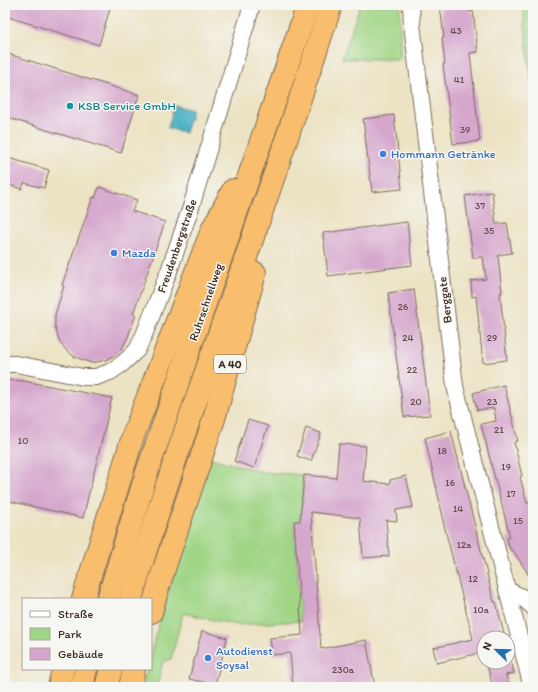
<svg xmlns="http://www.w3.org/2000/svg" width="538" height="692" viewBox="0 0 538 692" font-family="Itim,sans-serif">
  <style>
    .green { fill: #a0d586; stroke: #6e8052 }
    .water { fill: #45afc3; stroke: #406c70 }
    .building { fill: #d6a7cd }
    .lines { fill: none; stroke-linecap: round; stroke-linejoin: round }
    .minor-casing { stroke: #796b58; stroke-width: 18 }
    .highway-casing { stroke: #796b58; stroke-width: 24 }
    .minor { stroke: #fff; stroke-width: 16 }
    .highway { stroke: #f9be6d; stroke-width: 22 }
    .culture-dot { fill: #0f9aa8; stroke: #f6f6f2; stroke-width: 1.5 }
    .shop-dot { fill: #3f7fe0; stroke: #f6f6f2; stroke-width: 1.5 }
    .labels { text-anchor: middle; dominant-baseline: central; stroke-width: 3; stroke-linejoin: round; paint-order: stroke }
    .number-label { font-size: 10px; fill: #62494a }
    .shield { fill: #f6f6f2; stroke: #73675e; stroke-width: 1 }
    .shield-label { font-size: 11px; font-weight: bold; fill: #3b2a1e }
    .culture-label { font-size: 12px; fill: #0d838f; stroke: #f6f6f2; text-anchor: start }
    .shop-label { font-size: 12px; fill: #366cbe; stroke: #f6f6f2; text-anchor: start }
    .street-label { font-size: 12px; fill: #3b2a1e; stroke: #f6f6f2 }
  </style>
  <rect width="100%" height="100%" fill="#f6f6f2"/>
  <filter id="ink" filterUnits="userSpaceOnUse"><feTurbulence type="fractalNoise" baseFrequency=".025" numOctaves="2"/><feDisplacementMap in="SourceGraphic" scale="8" xChannelSelector="R" yChannelSelector="G"/><feConvolveMatrix kernelMatrix="1 2 1 2 8 2 1 2 1" color-interpolation-filters="sRGB"/></filter>
  <filter id="wash" filterUnits="userSpaceOnUse"><feTurbulence type="fractalNoise" baseFrequency=".012" numOctaves="4" result="noise"/><feDisplacementMap in="SourceGraphic" scale="16" xChannelSelector="R" yChannelSelector="G"/><feGaussianBlur stdDeviation="0.9" result="paint"/><feColorMatrix in="noise" values="0 0 0 0 0 0 0 0 0 0 0 0 0 0 0 0 0 1.4 0 .05"/><feComposite in="paint" operator="in"/></filter>
  <g filter="url(#wash)">
    <rect width="100%" height="100%" fill="#ece3c4"/>
    <g class="green">
      <path d="M 360,5 L 400,5 L 400,59 L 342,59 Z"/>
      <path d="M 522,5 L 533,5 L 533,98 L 523,9 Z"/>
      <path d="M 210,458 L 263,472 L 304,475 L 301,511 L 311,512 L 311,520 L 294,522 L 301,621 L 236,625 L 183,613 L 171,659 L 163,662 L 157,687 L 142,687 L 147,669 L 151,669 L 151,652 L 158,627 Z"/>
    </g>
    <path class="water" d="M 174,105 L 192,110 L 185,133 L 168,128 Z"/>
    <g id="blocks">
      <g class="building">
        <path d="M 5,5 L 111,5 L 99,45 L 5,16 Z"/>
        <path d="M 440,5 L 468,5 L 469,12 L 473,11 L 478,52 L 470,53 L 480,141 L 453,144 L 443,64 L 445,64 L 442,38 L 444,38 Z"/>
        <path d="M 5,53 L 139,95 L 121,153 L 5,117 Z"/>
        <path d="M 394,115 L 402,189 L 372,192 L 363,119 Z"/>
        <path d="M 5,157 L 49,170 L 44,188 L 24,183 L 22,189 L 5,184 Z"/>
        <path d="M 99,187 L 137,200 L 132,211 L 165,222 L 133,314 L 136,315 L 127,339 L 122,348 L 115,355 L 106,360 L 91,363 L 75,357 L 66,350 L 60,343 L 55,327 L 55,315 L 64,286 L 62,285 L 93,197 L 95,198 Z"/>
        <path d="M 492,192 L 496,224 L 507,223 L 512,253 L 498,255 L 502,293 L 500,293 L 507,360 L 483,363 L 476,296 L 472,297 L 471,281 L 486,279 L 483,257 L 473,258 L 465,196 Z"/>
        <path d="M 407,222 L 412,265 L 328,276 L 323,233 Z"/>
        <path d="M 414,289 L 430,415 L 404,417 L 388,293 Z"/>
        <path d="M 5,380 L 24,381 L 112,398 L 83,518 L 5,500 Z"/>
        <path d="M 504,385 L 518,441 L 514,442 L 522,476 L 520,477 L 527,503 L 533,502 L 533,582 L 513,550 L 510,550 L 507,538 L 510,537 L 481,424 L 496,421 L 494,408 L 477,410 L 473,393 Z"/>
        <path d="M 248,420 L 268,426 L 254,468 L 234,461 Z"/>
        <path d="M 306,428 L 321,433 L 311,461 L 297,456 Z"/>
        <path d="M 451,431 L 494,602 L 496,602 L 505,638 L 484,638 L 484,653 L 484,652 L 437,663 L 433,648 L 473,639 L 442,517 L 443,517 L 425,438 Z"/>
        <path d="M 339,444 L 366,446 L 363,481 L 390,484 L 390,480 L 406,476 L 413,507 L 396,510 L 397,521 L 386,520 L 389,556 L 363,558 L 360,518 L 311,512 L 321,649 L 366,640 L 375,687 L 293,687 L 290,653 L 272,655 L 270,638 L 302,635 L 294,521 L 300,521 L 304,475 L 336,478 Z"/>
        <path d="M 202,631 L 227,638 L 215,685 L 189,679 Z"/>
        <path d="M 508,649 L 514,673 L 506,675 L 509,687 L 493,687 L 486,662 L 508,662 Z"/>
      </g>
    </g>
  </g>
  <g filter="url(#ink)">
    <use href="#blocks" fill-opacity="0" stroke="#796b58" stroke-width="1"/>
    <g class="lines">
      <defs>
        <g id="minor">
          <path d="M 411,5 L 412,24 L 455,386 L 532,687"/>
          <path d="M 5,364 L 16,364 L 83,377 L 96,377 L 110,372 L 122,364 L 137,350 L 144,335 L 169,271 L 191,207 L 252,5"/>
          <path d="M 507,590 L 522,597 L 533,607"/>
        </g>
        <g id="highway">
          <path d="M 83,599 L 134,433 L 212,230 L 233,190"/>
          <path d="M 108,599 L 146,475 L 308,5"/>
          <path d="M 131,599 C 160,500 195,403 229,306 C 264,206 298,106 331,5"/>
          <path d="M 151,612 L 161,578 L 214,419 L 255,273"/>
          <path d="M 59,687 L 63,669"/>
          <path d="M 82,687 L 86,669"/>
          <path d="M 106,687 L 111,669"/>
          <path d="M 130,687 L 134,669"/>
        </g>
      </defs>
      <use href="#minor" class="minor-casing"/>
      <use href="#highway" class="highway-casing"/>
      <use href="#minor" class="minor"/>
      <use href="#highway" class="highway"/>
    </g>
  </g>
  <circle class="culture-dot" cx="70" cy="106" r="4"/>
  <g class="shop-dot">
    <circle cx="383" cy="154" r="4"/>
    <circle cx="114" cy="253" r="4"/>
    <circle cx="208" cy="658" r="4"/>
  </g>
  <g class="labels">
    <g class="number-label">
      <text x="456" y="30">43</text>
      <text x="459" y="79">41</text>
      <text x="465" y="129">39</text>
      <text x="480" y="205">37</text>
      <text x="489" y="230">35</text>
      <text x="403" y="306">26</text>
      <text x="408" y="337">24</text>
      <text x="492" y="337">29</text>
      <text x="412" y="369">22</text>
      <text x="416" y="401">20</text>
      <text x="492" y="401">23</text>
      <text x="499" y="429">21</text>
      <text x="23" y="440">10</text>
      <text x="442" y="450">18</text>
      <text x="506" y="466">19</text>
      <text x="450" y="482">16</text>
      <text x="511" y="493">17</text>
      <text x="458" y="508">14</text>
      <text x="518" y="520">15</text>
      <text x="464" y="544">12a</text>
      <text x="473" y="578">12</text>
      <text x="481" y="609">10a</text>
      <text x="343" y="669">230a</text>
    </g>
    <rect class="shield" x="214" y="355" width="32" height="18" rx="3"/>
    <g class="shield-label">
      <text x="230" y="364">A 40</text>
    </g>
    <g class="culture-label">
      <text x="78" y="106">KSB Service GmbH</text>
    </g>
    <g class="shop-label">
      <text x="391" y="154">Hommann Getränke</text>
      <text x="122" y="253">Mazda</text>
      <text x="216" y="651">Autodienst<tspan x="216" dy="14">Soysal</tspan></text>
    </g>
    <g class="street-label">
      <text transform="translate(177 246) rotate(-71)">Freudenbergstraße</text>
      <text transform="translate(445 300) rotate(-97)">Berggate</text>
      <text transform="translate(206 302) rotate(-71)">Ruhrschnellweg</text>
    </g>
  </g>
  <rect width="538" height="692" fill="none" stroke="#f6f6f2" stroke-width="20"/>
  <rect x="22" y="598" width="130" height="72" fill="#f6f6f2" stroke="#aba49d"/>
  <rect x="30" y="611" width="20" height="6" fill="#ffffff" stroke="#aba49d"/>
  <text x="58" y="618" font-size="12" fill="#3b2a1e">Straße</text>
  <rect x="30" y="628" width="20" height="12" fill="#a0d586" stroke="#aba49d"/>
  <text x="58" y="638" font-size="12" fill="#3b2a1e">Park</text>
  <rect x="30" y="648" width="20" height="12" fill="#d6a7cd" stroke="#aba49d"/>
  <text x="58" y="658" font-size="12" fill="#3b2a1e">Gebäude</text>
  <g transform="translate(496 650) rotate(293)"><circle r="19" fill="#f6f6f2" stroke="#aba49d"/>
  <path d="M0-3L7 15L0 10L-7 15Z" fill="#1f6fb2"/>
  <text y="-6" font-size="11" font-weight="bold" text-anchor="middle" fill="#3b2a1e">N</text>
  </g>
</svg>
